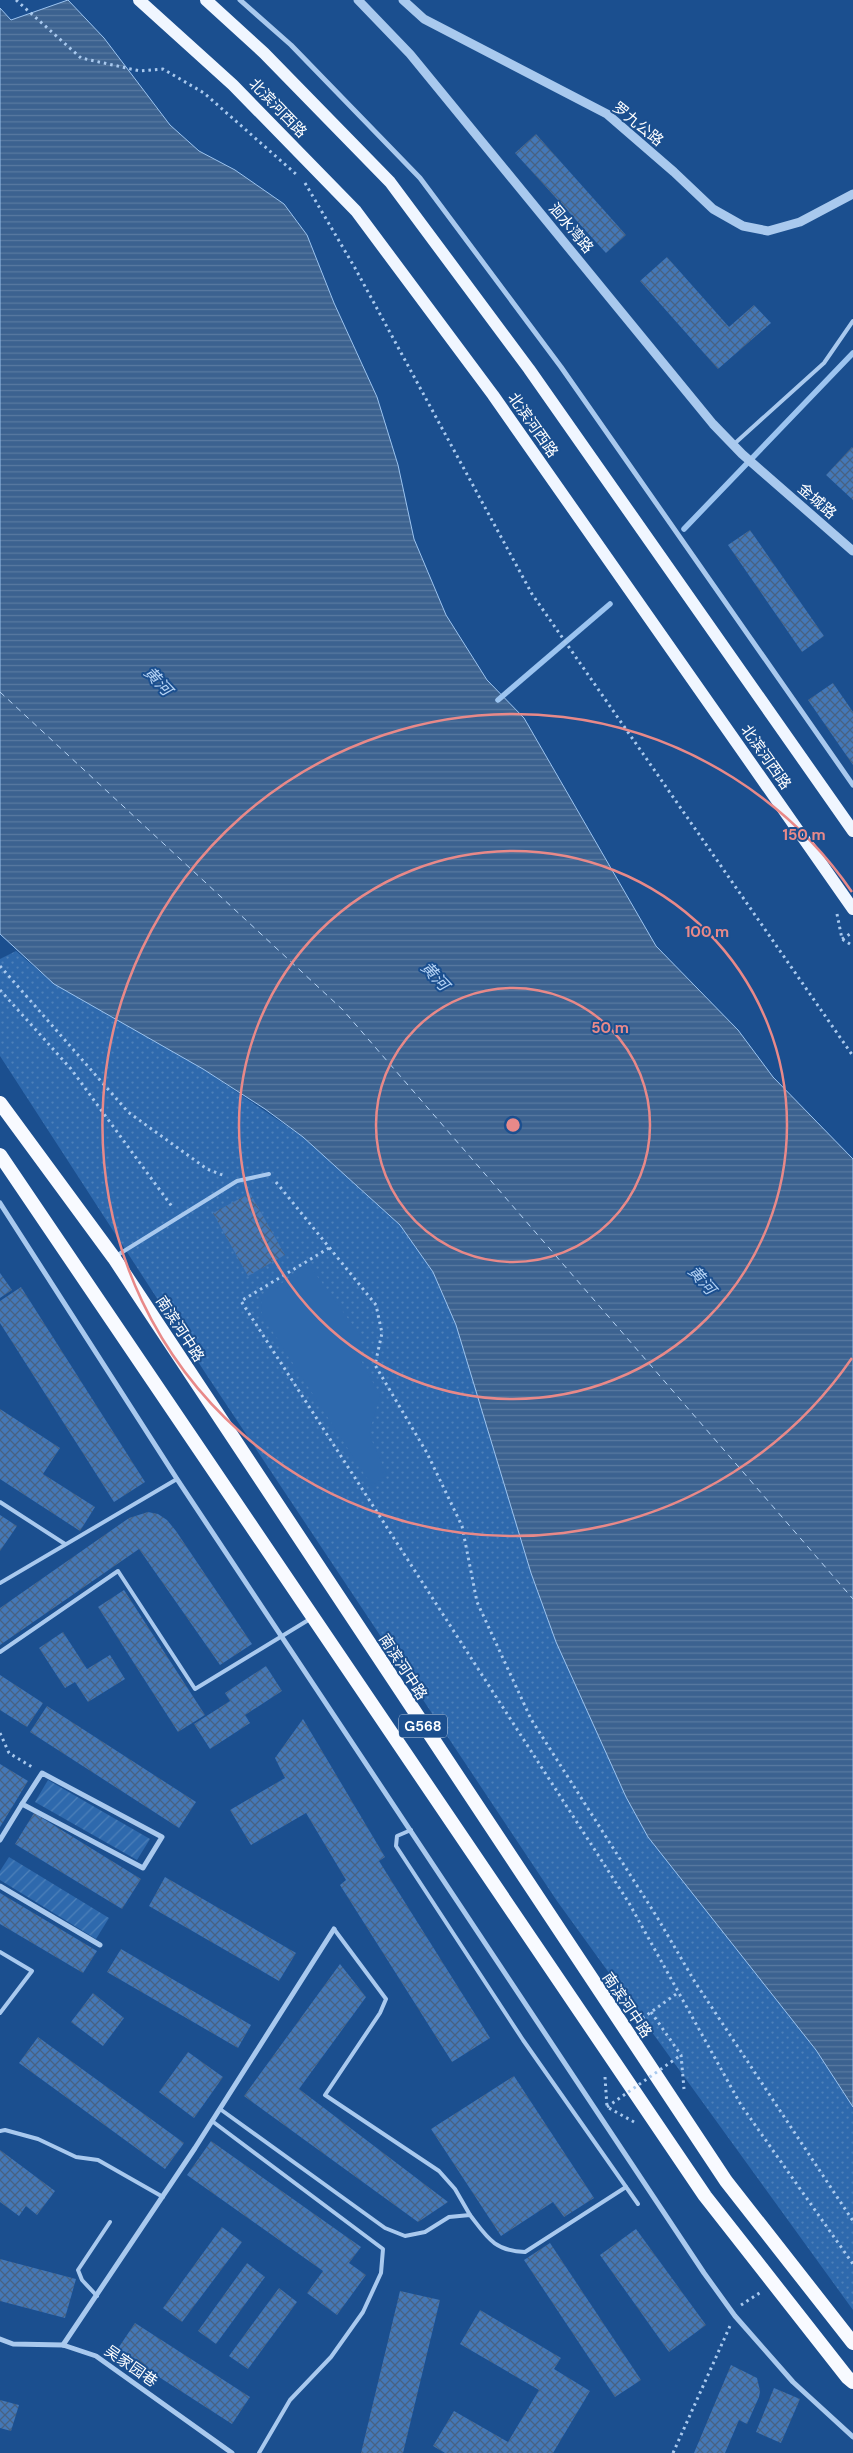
<svg xmlns="http://www.w3.org/2000/svg" width="853" height="2453" viewBox="0 0 853 2453" font-family="'DM Sans','Noto Sans SC',sans-serif">
  <style>
    .grass { fill: url(#grass-dots) }
    .garden { fill: url(#garden-furrows) }
    .pitch { fill: #2e69ad }
    .water { fill: url(#water-rules); stroke: #9cc4f0 }
    .lines { fill: none; stroke-linecap: round; stroke-linejoin: round }
    .stream { stroke: #9cc4f0; stroke-width: 5.5 }
    .ferry { stroke: #b5d3f5; stroke-width: 1; stroke-dasharray: 6 5; stroke-linecap: butt }
    .building { fill: url(#building-cross-hatch) }
    .path { stroke: #a9c9ee; stroke-width: 3; stroke-dasharray: 2.5 4; stroke-linecap: butt }
    .service { stroke: #a9c9ee; stroke-width: 4 }
    .minor { stroke: #a9c9ee; stroke-width: 5 }
    .tertiary { stroke: #a9c9ee; stroke-width: 9 }
    .primary { stroke: #f0f6ff; stroke-width: 12 }
    .trunk { stroke: #f8faff; stroke-width: 14 }
    .path-bridge { stroke: #a9c9ee; stroke-width: 3; stroke-dasharray: 2.5 4; stroke-linecap: butt }
    .ring { fill: none; stroke: #e88989; stroke-width: 2.5 }
    .labels { text-anchor: middle; dominant-baseline: central; stroke-width: 4; stroke-linejoin: round; paint-order: stroke }
    .shield { fill: #1b4f8f; stroke: #bbcadd; stroke-width: 1 }
    .shield-label { font-size: 14px; font-weight: bold; fill: #fff }
    .street-label { font-size: 15px; fill: #fff; stroke: #1b4f8f }
    .water-label { font-size: 16px; font-style: italic; fill: #b5d3f5; stroke: #1b4f8f }
    .centre { fill: #e88989; stroke: #1b4f8f; stroke-width: 2.5 }
    .ring-label { font-size: 15px; text-anchor: middle; font-weight: bold; fill: #e88989; stroke: #1b4f8f; stroke-width: 4; stroke-linejoin: round; paint-order: stroke }
  </style>
  <defs>
    <pattern id="grass-dots" width="8" height="8" patternUnits="userSpaceOnUse" patternTransform="scale(1.25)"><rect width="8" height="8" fill="#2e69ad"/><path d="M2 2h.1M6 6h.1" fill="none" stroke="#4d80b9" stroke-width="1.8" stroke-linecap="round"/></pattern>
    <pattern id="garden-furrows" width="10" height="10" patternUnits="userSpaceOnUse" patternTransform="scale(1.25)"><rect width="10" height="10" fill="#2e69ad"/><path d="M-1 1l2-2M0 10L10 0M9 11l2-2" fill="none" stroke="#4d80b9"/></pattern>
    <pattern id="water-rules" width="6" height="5" patternUnits="userSpaceOnUse" patternTransform="scale(1.25)"><rect width="6" height="5" fill="#3c6290"/><path d="M0 2.5h6" fill="none" stroke="#597aa1"/></pattern>
    <pattern id="building-cross-hatch" width="8" height="8" patternUnits="userSpaceOnUse" patternTransform="scale(1.25)"><rect width="8" height="8" fill="#4478b7"/><path d="M0 0l8 8M0 8l8-8" fill="none" stroke="#486282"/></pattern>
  </defs>
  <rect width="100%" height="100%" fill="#1b4f8f"/>
  <path class="grass" d="M 16,951 L 54,984 L 203,1069 L 303,1137 L 400,1225 L 433,1272 L 456,1325 L 611,1761 L 626,1797 L 648,1837 L 816,2050 L 853,2107 L 853,2310 L 557,1901 L 206,1374 L 0,1056 L 0,959 Z"/>
  <g class="garden">
    <path d="M 48,1780 L 150,1839 L 137,1860 L 35,1802 Z"/>
    <path d="M 9,1857 L 109,1918 L 96,1939 L 0,1880 L 0,1871 Z"/>
  </g>
  <path class="pitch" d="M 309,1265 L 360,1335 L 360,1359 L 380,1395 L 369,1434 L 387,1475 L 372,1486 L 262,1315 L 261,1297 Z"/>
  <path class="water" d="M 68,0 L 104,38 L 170,125 L 199,151 L 235,170 L 284,204 L 307,235 L 334,303 L 377,397 L 398,465 L 414,539 L 446,615 L 487,680 L 524,718 L 656,946 L 738,1030 L 773,1077 L 853,1159 L 853,2107 L 816,2050 L 648,1837 L 626,1797 L 556,1642 L 531,1573 L 456,1325 L 433,1272 L 400,1225 L 303,1137 L 265,1109 L 203,1069 L 54,984 L 0,934 L 0,8 L 11,20 Z"/>
  <g class="lines">
    <g class="stream">
      <path d="M 684,529 L 853,353"/>
      <path d="M 498,700 L 610,604"/>
    </g>
    <path class="ferry" d="M 0,692 L 343,1010 L 853,1599"/>
  </g>
  <g class="building">
    <path d="M 536,134 L 626,235 L 606,253 L 515,153 Z"/>
    <path d="M 667,257 L 729,327 L 754,305 L 771,323 L 718,369 L 640,281 Z"/>
    <path d="M 852,447 L 853,448 L 853,500 L 826,475 Z"/>
    <path d="M 750,530 L 824,636 L 802,652 L 728,545 Z"/>
    <path d="M 833,683 L 853,712 L 853,765 L 808,700 Z"/>
    <path d="M 250,1193 L 285,1255 L 248,1276 L 213,1213 Z"/>
    <path d="M 0,1273 L 12,1290 L 0,1298 Z"/>
    <path d="M 21,1287 L 145,1482 L 114,1502 L 0,1323 L 0,1301 Z"/>
    <path d="M 0,1409 L 60,1448 L 43,1474 L 95,1507 L 80,1531 L 0,1479 Z"/>
    <path d="M 148,1512 L 158,1514 L 167,1520 L 176,1531 L 252,1644 L 220,1665 L 139,1549 L 0,1645 L 0,1608 L 129,1518 Z"/>
    <path d="M 0,1515 L 17,1526 L 0,1551 Z"/>
    <path d="M 124,1590 L 205,1715 L 178,1732 L 98,1607 Z"/>
    <path d="M 63,1632 L 87,1669 L 110,1655 L 125,1679 L 88,1702 L 75,1682 L 65,1688 L 39,1648 Z"/>
    <path d="M 266,1666 L 282,1691 L 245,1715 L 250,1723 L 210,1749 L 194,1724 L 230,1701 L 225,1693 Z"/>
    <path d="M 0,1675 L 43,1703 L 27,1727 L 0,1710 Z"/>
    <path d="M 47,1706 L 196,1802 L 179,1828 L 30,1732 Z"/>
    <path d="M 303,1719 L 385,1857 L 379,1861 L 490,2038 L 452,2062 L 340,1885 L 346,1880 L 306,1813 L 251,1845 L 230,1810 L 285,1778 L 275,1758 Z"/>
    <path d="M 0,1764 L 28,1781 L 0,1827 Z"/>
    <path d="M 34,1813 L 141,1879 L 122,1909 L 15,1844 Z"/>
    <path d="M 165,1877 L 296,1953 L 279,1981 L 149,1906 Z"/>
    <path d="M 0,1893 L 97,1951 L 83,1973 L 0,1924 Z"/>
    <path d="M 121,1949 L 251,2025 L 238,2048 L 107,1972 Z"/>
    <path d="M 340,1964 L 366,1997 L 299,2089 L 448,2202 L 418,2222 L 244,2096 Z"/>
    <path d="M 93,1993 L 124,2018 L 103,2046 L 71,2022 Z"/>
    <path d="M 38,2037 L 184,2143 L 165,2169 L 19,2063 Z"/>
    <path d="M 188,2052 L 223,2077 L 194,2118 L 159,2092 Z"/>
    <path d="M 514,2076 L 594,2198 L 564,2217 L 553,2202 L 501,2236 L 431,2129 Z"/>
    <path d="M 211,2141 L 361,2247 L 349,2263 L 366,2275 L 337,2315 L 307,2293 L 323,2271 L 187,2175 Z"/>
    <path d="M 0,2150 L 55,2191 L 37,2215 L 26,2206 L 19,2216 L 0,2202 Z"/>
    <path d="M 222,2227 L 242,2242 L 182,2322 L 163,2308 Z"/>
    <path d="M 636,2229 L 706,2325 L 669,2352 L 600,2255 Z"/>
    <path d="M 550,2243 L 641,2380 L 615,2397 L 524,2260 Z"/>
    <path d="M 0,2259 L 76,2279 L 65,2318 L 0,2301 Z"/>
    <path d="M 247,2263 L 265,2277 L 216,2344 L 198,2331 Z"/>
    <path d="M 279,2288 L 297,2302 L 248,2369 L 229,2356 Z"/>
    <path d="M 400,2291 L 440,2300 L 403,2453 L 361,2453 Z"/>
    <path d="M 480,2310 L 561,2358 L 554,2369 L 590,2391 L 553,2453 L 445,2453 L 433,2446 L 454,2411 L 508,2442 L 539,2390 L 460,2344 Z"/>
    <path d="M 135,2323 L 250,2397 L 232,2424 L 117,2350 Z"/>
    <path d="M 731,2365 L 757,2378 L 760,2391 L 759,2397 L 747,2424 L 739,2420 L 725,2453 L 694,2453 Z"/>
    <path d="M 774,2388 L 800,2399 L 781,2443 L 756,2432 Z"/>
    <path d="M 0,2400 L 19,2405 L 11,2431 L 0,2428 Z"/>
  </g>
  <g class="lines">
    <g class="path">
      <path d="M 16,0 L 81,58 L 140,71 L 163,69 L 204,93 L 297,175"/>
      <path d="M 305,183 L 355,268 L 532,594 L 853,1056"/>
      <path d="M 837,914 L 842,939 L 853,946"/>
      <path d="M 842,939 L 853,932"/>
      <path d="M 0,966 L 128,1112 L 207,1169 L 225,1176"/>
      <path d="M 0,990 L 71,1069 L 173,1208"/>
      <path d="M 276,1182 L 376,1305 L 382,1333 L 375,1365 L 427,1453 L 462,1526 L 477,1602 L 531,1719 L 657,1917 L 695,1982 L 853,2221"/>
      <path d="M 329,1248 L 241,1301 L 629,1903 L 741,2105 L 853,2264"/>
      <path d="M 0,1733 L 9,1753 L 32,1767"/>
      <path d="M 651,2012 L 681,2055 L 684,2089"/>
      <path d="M 637,2022 L 679,1992"/>
      <path d="M 605,2077 L 607,2107 L 634,2122"/>
      <path d="M 741,2305 L 761,2292"/>
      <path d="M 673,2453 L 730,2326"/>
    </g>
    <g class="service">
      <path d="M 733,445 L 824,363 L 853,321"/>
      <path d="M 116,1256 L 237,1181 L 269,1174"/>
      <path d="M 0,1502 L 65,1544"/>
      <path d="M 0,1583 L 177,1479"/>
      <path d="M 0,1652 L 118,1571 L 195,1689 L 310,1619"/>
      <path d="M 411,1830 L 397,1836 L 396,1846 L 523,2040 L 638,2204"/>
      <path d="M 334,1929 L 386,1999 L 380,2013 L 325,2095 L 439,2171 L 455,2189 L 470,2215"/>
      <path d="M 0,1952 L 32,1971 L 0,2013"/>
      <path d="M 220,2109 L 385,2228 L 405,2236 L 425,2232 L 449,2217 L 470,2215 C 487,2237 494,2251 525,2252 L 626,2187"/>
      <path d="M 212,2121 L 383,2249 L 381,2273 L 363,2312 L 331,2357 L 290,2400 L 259,2453"/>
      <path d="M 0,2131 L 5,2130 L 38,2139 L 76,2157 L 98,2160 L 163,2197"/>
      <path d="M 97,2296 L 82,2280 L 78,2270 L 110,2222"/>
    </g>
    <g class="minor">
      <path d="M 240,0 L 291,45 L 420,178 L 561,367 L 853,785"/>
      <path d="M 0,1203 L 177,1479 L 704,2273 L 735,2316 L 793,2382 L 853,2437"/>
      <path d="M 42,1773 L 162,1837 L 143,1868 L 22,1804 Z"/>
      <path d="M 0,1840 L 22,1804"/>
      <path d="M 0,1886 L 100,1945"/>
      <path d="M 0,2339 L 13,2344 L 63,2345 L 96,2356 L 232,2453"/>
      <path d="M 63,2345 L 195,2148 L 334,1929"/>
    </g>
    <g class="tertiary">
      <path d="M 358,0 L 410,54 L 713,424 L 742,454 L 853,551"/>
      <path d="M 403,0 L 424,19 L 607,114 L 674,172 L 713,209 L 743,226 L 768,231 L 800,222 L 853,194"/>
    </g>
    <g class="primary">
      <path d="M 139,0 L 233,85 L 356,211 L 493,395 L 853,909"/>
      <path d="M 206,0 L 264,53 L 390,182 L 529,369 L 853,831"/>
    </g>
    <g class="trunk">
      <path d="M 0,1103 L 114,1258 L 726,2181 L 853,2343"/>
      <path d="M 0,1155 L 705,2196 L 847,2377 L 853,2382"/>
    </g>
    <path class="path-bridge" d="M 607,2107 L 681,2055"/>
  </g>
  <g class="ring">
    <circle cx="513" cy="1125" r="137"/>
    <circle cx="513" cy="1125" r="274"/>
    <path d="M852 1358A411 411 0 1 1 852 892"/>
  </g>
  <g class="labels">
    <rect class="shield" x="399" y="1714.5" width="48" height="23" rx="4"/>
    <g class="shield-label">
      <text x="423" y="1726">G568</text>
    </g>
    <g class="street-label">
      <text transform="translate(278 108) rotate(46)">北滨河西路</text>
      <text transform="translate(638 124) rotate(39)">罗九公路</text>
      <text transform="translate(571 228) rotate(50)">洄水湾路</text>
      <text transform="translate(533 425) rotate(55)">北滨河西路</text>
      <text transform="translate(817 501) rotate(41)">金城路</text>
      <text transform="translate(766 757) rotate(55)">北滨河西路</text>
      <text transform="translate(180 1329) rotate(57)">南滨河中路</text>
      <text transform="translate(403 1667) rotate(57)">南滨河中路</text>
      <text transform="translate(627 2005) rotate(56)">南滨河中路</text>
      <text transform="translate(131 2366) rotate(35)">吴家园巷</text>
    </g>
    <g class="water-label">
      <text transform="translate(158 681) rotate(47)">黄河</text>
      <text transform="translate(435 976) rotate(47)">黄河</text>
      <text transform="translate(702 1280) rotate(49)">黄河</text>
    </g>
  </g>
  <circle cx="513" cy="1125" r="8" class="centre"/>
  <g class="ring-label">
    <text x="804" y="840">150 m</text>
    <text x="707" y="937">100 m</text>
    <text x="610" y="1033">50 m</text>
  </g>
</svg>
